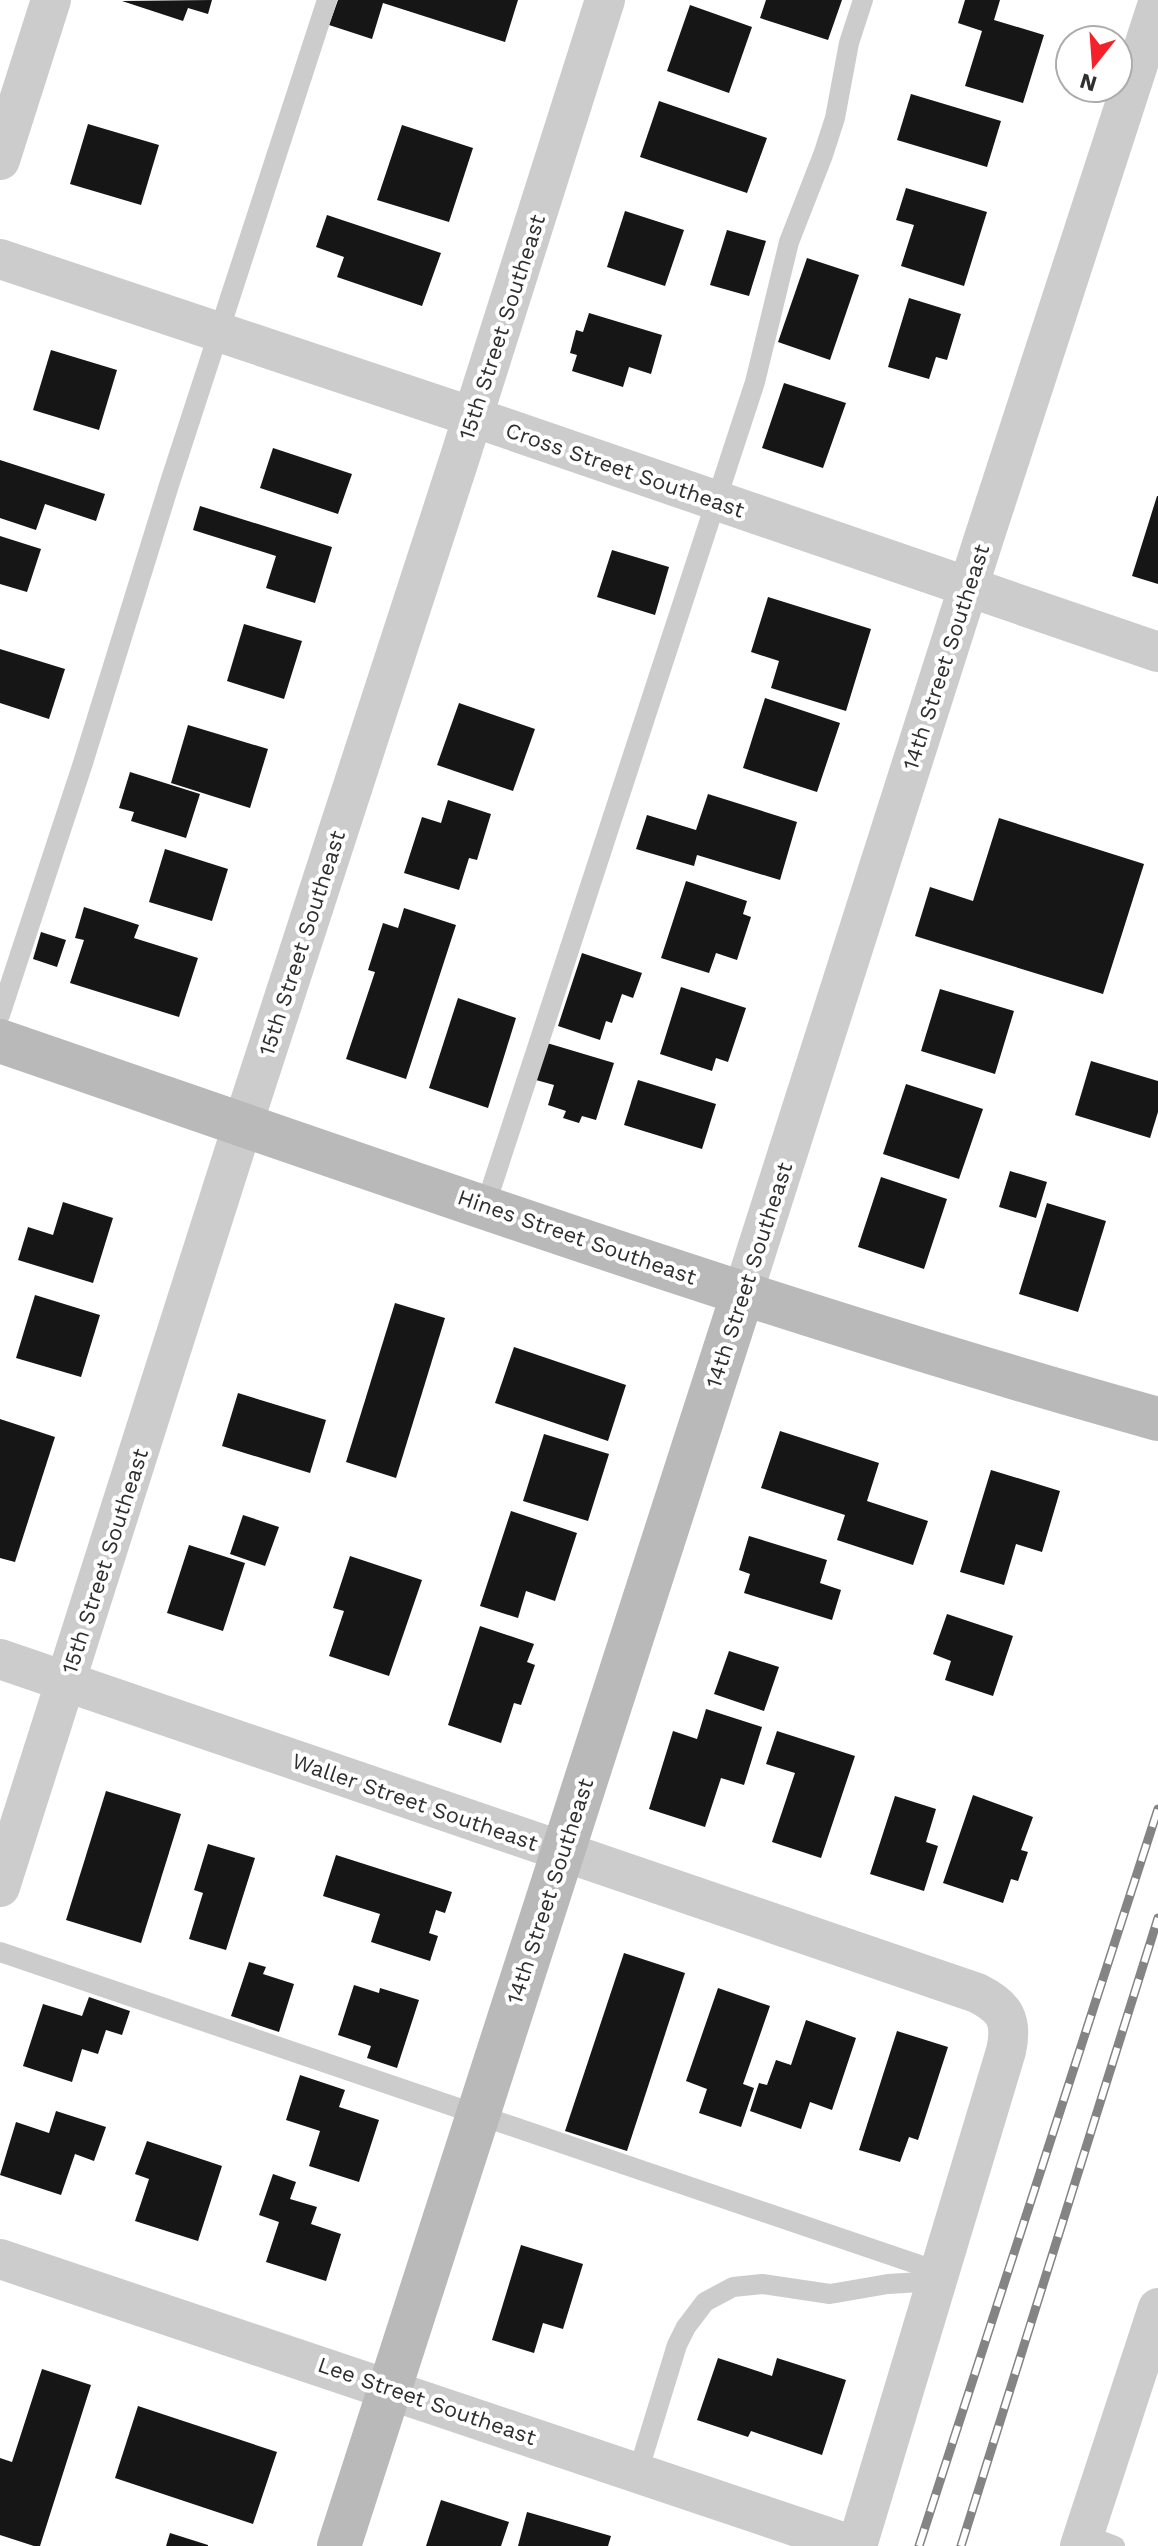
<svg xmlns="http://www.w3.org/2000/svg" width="1158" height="2546" viewBox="0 0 1158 2546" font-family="'Work Sans',sans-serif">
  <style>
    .building { fill: #161616 }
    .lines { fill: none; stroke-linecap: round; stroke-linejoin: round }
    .lane { stroke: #ccc; stroke-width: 20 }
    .street { stroke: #ccc; stroke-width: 40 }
    .secondary { stroke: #b9b9b9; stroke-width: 44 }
    .rail-casing { stroke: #848484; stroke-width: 9 }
    .rail { stroke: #fff; stroke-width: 6; stroke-dasharray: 18; stroke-linecap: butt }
    .labels { text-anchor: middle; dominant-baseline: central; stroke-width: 8; stroke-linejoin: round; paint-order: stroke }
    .street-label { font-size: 22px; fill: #2f2f2f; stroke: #fff }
  </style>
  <rect width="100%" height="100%" fill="#fff"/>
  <g class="building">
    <path d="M 212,0 L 208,14 L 188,8 L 183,21 L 122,1 Z"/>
    <path d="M 338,0 L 518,0 L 505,42 L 383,3 L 372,39 L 329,25 Z"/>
    <path d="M 766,0 L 842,0 L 828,40 L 760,18 Z"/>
    <path d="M 965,0 L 1000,0 L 994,20 L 1044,35 L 1023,103 L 965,86 L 982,31 L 958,23 Z"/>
    <path d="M 690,5 L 752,27 L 729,93 L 667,71 Z"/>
    <path d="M 911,94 L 1001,121 L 987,167 L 897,140 Z"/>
    <path d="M 659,101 L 767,138 L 747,193 L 640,157 Z"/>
    <path d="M 88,124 L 159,145 L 141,205 L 70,184 Z"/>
    <path d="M 402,125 L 473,148 L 449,222 L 377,200 Z"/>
    <path d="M 906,188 L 987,212 L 964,286 L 901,266 L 914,225 L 896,220 Z"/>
    <path d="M 625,211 L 684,230 L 665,286 L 607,267 Z"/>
    <path d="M 327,215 L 441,253 L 422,306 L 337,277 L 344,257 L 316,247 Z"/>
    <path d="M 727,230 L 766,241 L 749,296 L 710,285 Z"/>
    <path d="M 807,258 L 859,275 L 830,360 L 778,342 Z"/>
    <path d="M 909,298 L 961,314 L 947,360 L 936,357 L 929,379 L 888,367 Z"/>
    <path d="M 589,313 L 662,335 L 651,374 L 629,367 L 623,387 L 572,371 L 577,355 L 570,353 L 576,330 L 583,332 Z"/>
    <path d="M 51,350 L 117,370 L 99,430 L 33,410 Z"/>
    <path d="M 784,383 L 846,403 L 823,468 L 762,448 Z"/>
    <path d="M 273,448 L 352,474 L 338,514 L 260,488 Z"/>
    <path d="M 0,460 L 105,494 L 96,521 L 45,504 L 36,530 L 0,518 Z"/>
    <path d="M 1157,496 L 1158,496 L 1158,584 L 1132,576 Z"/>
    <path d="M 200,506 L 332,547 L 315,603 L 266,588 L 276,556 L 193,530 Z"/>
    <path d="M 0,536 L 41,549 L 27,592 L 0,584 Z"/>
    <path d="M 612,550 L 669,567 L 655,615 L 597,597 Z"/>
    <path d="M 768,597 L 871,629 L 846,711 L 771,688 L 779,661 L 751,652 Z"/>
    <path d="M 244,624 L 302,641 L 284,699 L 227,681 Z"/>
    <path d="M 0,649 L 65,669 L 49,719 L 0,703 Z"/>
    <path d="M 765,698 L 840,723 L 817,792 L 743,768 Z"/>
    <path d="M 459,703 L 535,729 L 513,791 L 437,765 Z"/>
    <path d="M 188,725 L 268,749 L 250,808 L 171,783 Z"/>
    <path d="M 130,772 L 200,794 L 186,838 L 131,821 L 134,812 L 119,808 Z"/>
    <path d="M 708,794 L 797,822 L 780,880 L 697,855 L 694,866 L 636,849 L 647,815 L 696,830 Z"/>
    <path d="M 448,800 L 491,814 L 477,860 L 469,858 L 459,890 L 404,873 L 422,817 L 441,823 Z"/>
    <path d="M 999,818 L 1144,864 L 1103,994 L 915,936 L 930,887 L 973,901 Z"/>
    <path d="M 165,849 L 228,869 L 212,921 L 149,902 Z"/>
    <path d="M 686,881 L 747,901 L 743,914 L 751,917 L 737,960 L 716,953 L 709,973 L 661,958 Z"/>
    <path d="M 84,907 L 139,925 L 134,938 L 198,958 L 179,1017 L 70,983 L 84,940 L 75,938 Z"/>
    <path d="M 404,908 L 456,925 L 406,1079 L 346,1059 L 375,972 L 368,970 L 383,923 L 398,928 Z"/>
    <path d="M 41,932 L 66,940 L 57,967 L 33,959 Z"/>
    <path d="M 582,953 L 642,973 L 633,998 L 622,994 L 612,1023 L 606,1021 L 600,1040 L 558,1026 Z"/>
    <path d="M 681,987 L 746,1008 L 728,1062 L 716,1058 L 712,1071 L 660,1054 Z"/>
    <path d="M 940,989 L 1014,1011 L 995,1074 L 921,1051 Z"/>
    <path d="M 458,998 L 516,1018 L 488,1108 L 429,1088 Z"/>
    <path d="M 547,1043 L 614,1063 L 596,1120 L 582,1116 L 579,1123 L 563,1118 L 566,1111 L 548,1105 L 554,1085 L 536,1080 Z"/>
    <path d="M 1091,1061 L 1158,1081 L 1158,1112 L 1150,1138 L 1075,1115 Z"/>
    <path d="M 638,1080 L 716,1104 L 702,1149 L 624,1125 Z"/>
    <path d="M 906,1084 L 983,1109 L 959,1179 L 883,1154 Z"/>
    <path d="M 1010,1171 L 1047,1182 L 1036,1218 L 999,1207 Z"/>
    <path d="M 881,1177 L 947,1199 L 924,1269 L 858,1247 Z"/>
    <path d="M 63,1202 L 113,1218 L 93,1283 L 18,1260 L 28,1227 L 53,1235 Z"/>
    <path d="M 1047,1203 L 1106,1221 L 1078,1312 L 1019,1294 Z"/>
    <path d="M 35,1295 L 100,1315 L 81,1377 L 16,1358 Z"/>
    <path d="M 395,1303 L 445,1318 L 396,1478 L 346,1462 Z"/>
    <path d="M 514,1347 L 626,1385 L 608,1441 L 495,1403 Z"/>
    <path d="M 238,1393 L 326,1420 L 310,1473 L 222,1446 Z"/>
    <path d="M 0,1419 L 55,1437 L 15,1562 L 0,1558 Z"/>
    <path d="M 780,1431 L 879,1463 L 867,1501 L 928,1521 L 913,1565 L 837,1540 L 845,1515 L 761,1488 Z"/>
    <path d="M 544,1434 L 609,1454 L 588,1521 L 523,1501 Z"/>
    <path d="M 991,1470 L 1060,1491 L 1042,1552 L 1016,1544 L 1004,1585 L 960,1572 Z"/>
    <path d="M 511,1511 L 577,1533 L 555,1601 L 526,1591 L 518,1618 L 480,1606 Z"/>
    <path d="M 243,1515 L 279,1527 L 265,1566 L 230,1554 Z"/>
    <path d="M 749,1536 L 827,1560 L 820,1583 L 841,1590 L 832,1620 L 744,1593 L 750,1574 L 739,1570 Z"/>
    <path d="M 189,1545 L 245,1563 L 223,1631 L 167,1613 Z"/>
    <path d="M 350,1556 L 422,1580 L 389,1676 L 329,1656 L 344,1611 L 333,1608 Z"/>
    <path d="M 947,1614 L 1013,1636 L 993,1696 L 945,1680 L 951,1661 L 933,1654 Z"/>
    <path d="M 480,1626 L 534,1644 L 527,1662 L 535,1665 L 521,1705 L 514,1703 L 501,1743 L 448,1725 Z"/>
    <path d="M 729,1651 L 779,1667 L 764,1711 L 714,1694 Z"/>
    <path d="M 706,1709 L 762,1727 L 744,1785 L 721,1778 L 705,1827 L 649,1809 L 673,1731 L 697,1739 Z"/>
    <path d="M 777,1731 L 855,1756 L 821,1858 L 772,1842 L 795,1773 L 766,1764 Z"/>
    <path d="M 106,1791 L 181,1814 L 141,1943 L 66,1920 Z"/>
    <path d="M 973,1795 L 1033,1817 L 1021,1850 L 1028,1852 L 1018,1881 L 1011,1879 L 1003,1903 L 943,1883 Z"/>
    <path d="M 895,1796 L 936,1809 L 926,1842 L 938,1846 L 924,1891 L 870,1874 Z"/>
    <path d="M 208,1844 L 255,1858 L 226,1950 L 189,1939 L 203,1893 L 194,1890 Z"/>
    <path d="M 336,1855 L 452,1892 L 445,1913 L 436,1910 L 429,1933 L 438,1936 L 430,1961 L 371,1942 L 380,1914 L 323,1896 Z"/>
    <path d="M 624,1953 L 685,1973 L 627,2151 L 565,2131 Z"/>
    <path d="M 249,1962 L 266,1967 L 263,1974 L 294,1984 L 279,2032 L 231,2016 Z"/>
    <path d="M 354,1985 L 379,1993 L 380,1988 L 419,2000 L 397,2068 L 367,2058 L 371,2046 L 338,2035 Z"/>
    <path d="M 718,1988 L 770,2006 L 743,2084 L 754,2088 L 741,2127 L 699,2113 L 707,2089 L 686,2081 Z"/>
    <path d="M 89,1997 L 130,2011 L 122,2035 L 106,2030 L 98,2054 L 82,2049 L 72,2082 L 23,2066 L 43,2004 L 82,2016 Z"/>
    <path d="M 806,2020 L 856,2038 L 832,2110 L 810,2102 L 801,2129 L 750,2111 L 759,2083 L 767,2085 L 776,2060 L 791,2065 Z"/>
    <path d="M 897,2031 L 948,2047 L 918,2140 L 909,2137 L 900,2162 L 859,2150 Z"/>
    <path d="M 300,2075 L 345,2090 L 339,2107 L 379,2120 L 359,2182 L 309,2166 L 320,2131 L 286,2120 Z"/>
    <path d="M 56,2111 L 106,2127 L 94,2161 L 75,2154 L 61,2195 L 0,2175 L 16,2122 L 49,2133 Z"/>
    <path d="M 147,2141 L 222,2166 L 198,2241 L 135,2221 L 149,2179 L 135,2174 Z"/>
    <path d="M 273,2174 L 296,2182 L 290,2199 L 317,2207 L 311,2224 L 341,2234 L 326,2281 L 266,2262 L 279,2222 L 259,2215 Z"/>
    <path d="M 521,2245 L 583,2264 L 563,2329 L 543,2323 L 534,2353 L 492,2340 Z"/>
    <path d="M 718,2358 L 772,2376 L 777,2358 L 846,2380 L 822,2455 L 751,2431 L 748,2437 L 697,2420 Z"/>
    <path d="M 42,2369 L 91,2385 L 40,2546 L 34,2546 L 0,2535 L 0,2458 L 12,2462 Z"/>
    <path d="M 138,2406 L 277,2452 L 253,2524 L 115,2478 Z"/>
    <path d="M 441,2500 L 509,2522 L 501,2546 L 426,2546 Z"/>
    <path d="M 527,2512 L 611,2536 L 608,2546 L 518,2546 Z"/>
    <path d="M 170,2533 L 208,2545 L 208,2546 L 166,2546 Z"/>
  </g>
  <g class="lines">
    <g class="lane">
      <path d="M 0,1015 L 83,763 L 170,482 L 327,0"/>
      <path d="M 485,1207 L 755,382 L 789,242 L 823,155 L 835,118 L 849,43 L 863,0"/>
      <path d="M 0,1952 L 940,2272"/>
      <path d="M 638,2472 L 677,2345 L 686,2327 L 705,2302 L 733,2287 L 762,2284 L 830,2294 L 888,2284 L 937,2281"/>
      <path d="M 1084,2534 L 1115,2546"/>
    </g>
    <g class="street">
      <path d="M 0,160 L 51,0"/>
      <path d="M 0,259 L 473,417 L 1158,652"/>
      <path d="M 743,1293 L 982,544 L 1158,3"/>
      <path d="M 0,1659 L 977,1993 C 1005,2007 1013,2020 1006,2051 L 857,2546"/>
      <path d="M 0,1887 L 243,1124 L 460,457 L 605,0"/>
      <path d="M 0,2259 L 854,2546"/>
      <path d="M 1080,2546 L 1158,2308"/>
    </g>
    <g class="secondary">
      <path d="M 0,1041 C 384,1173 767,1310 1158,1419"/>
      <path d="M 339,2546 L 743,1293"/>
    </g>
    <defs>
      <g id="rail">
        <path d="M 919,2546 L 1158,1809"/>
        <path d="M 961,2546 L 1158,1918"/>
      </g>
    </defs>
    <use href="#rail" class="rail-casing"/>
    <use href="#rail" class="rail"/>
  </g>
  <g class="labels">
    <g class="street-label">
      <text transform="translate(502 327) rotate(-72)">15th Street Southeast</text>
      <text transform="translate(625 470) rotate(19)">Cross Street Southeast</text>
      <text transform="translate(946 657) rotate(-72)">14th Street Southeast</text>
      <text transform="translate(302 943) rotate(-72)">15th Street Southeast</text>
      <text transform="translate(577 1237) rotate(19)">Hines Street Southeast</text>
      <text transform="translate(749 1275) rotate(-72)">14th Street Southeast</text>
      <text transform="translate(105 1561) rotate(-72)">15th Street Southeast</text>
      <text transform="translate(415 1802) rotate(19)">Waller Street Southeast</text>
      <text transform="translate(550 1891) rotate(-72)">14th Street Southeast</text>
      <text transform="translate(427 2401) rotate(19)">Lee Street Southeast</text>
    </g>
  </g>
  <g transform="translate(1094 64) rotate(197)"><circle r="38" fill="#ffffff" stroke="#acacac" stroke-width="2"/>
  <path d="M0-6L14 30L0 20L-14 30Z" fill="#f5212a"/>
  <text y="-12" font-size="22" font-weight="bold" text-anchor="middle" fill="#2f2f2f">N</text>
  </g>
</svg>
